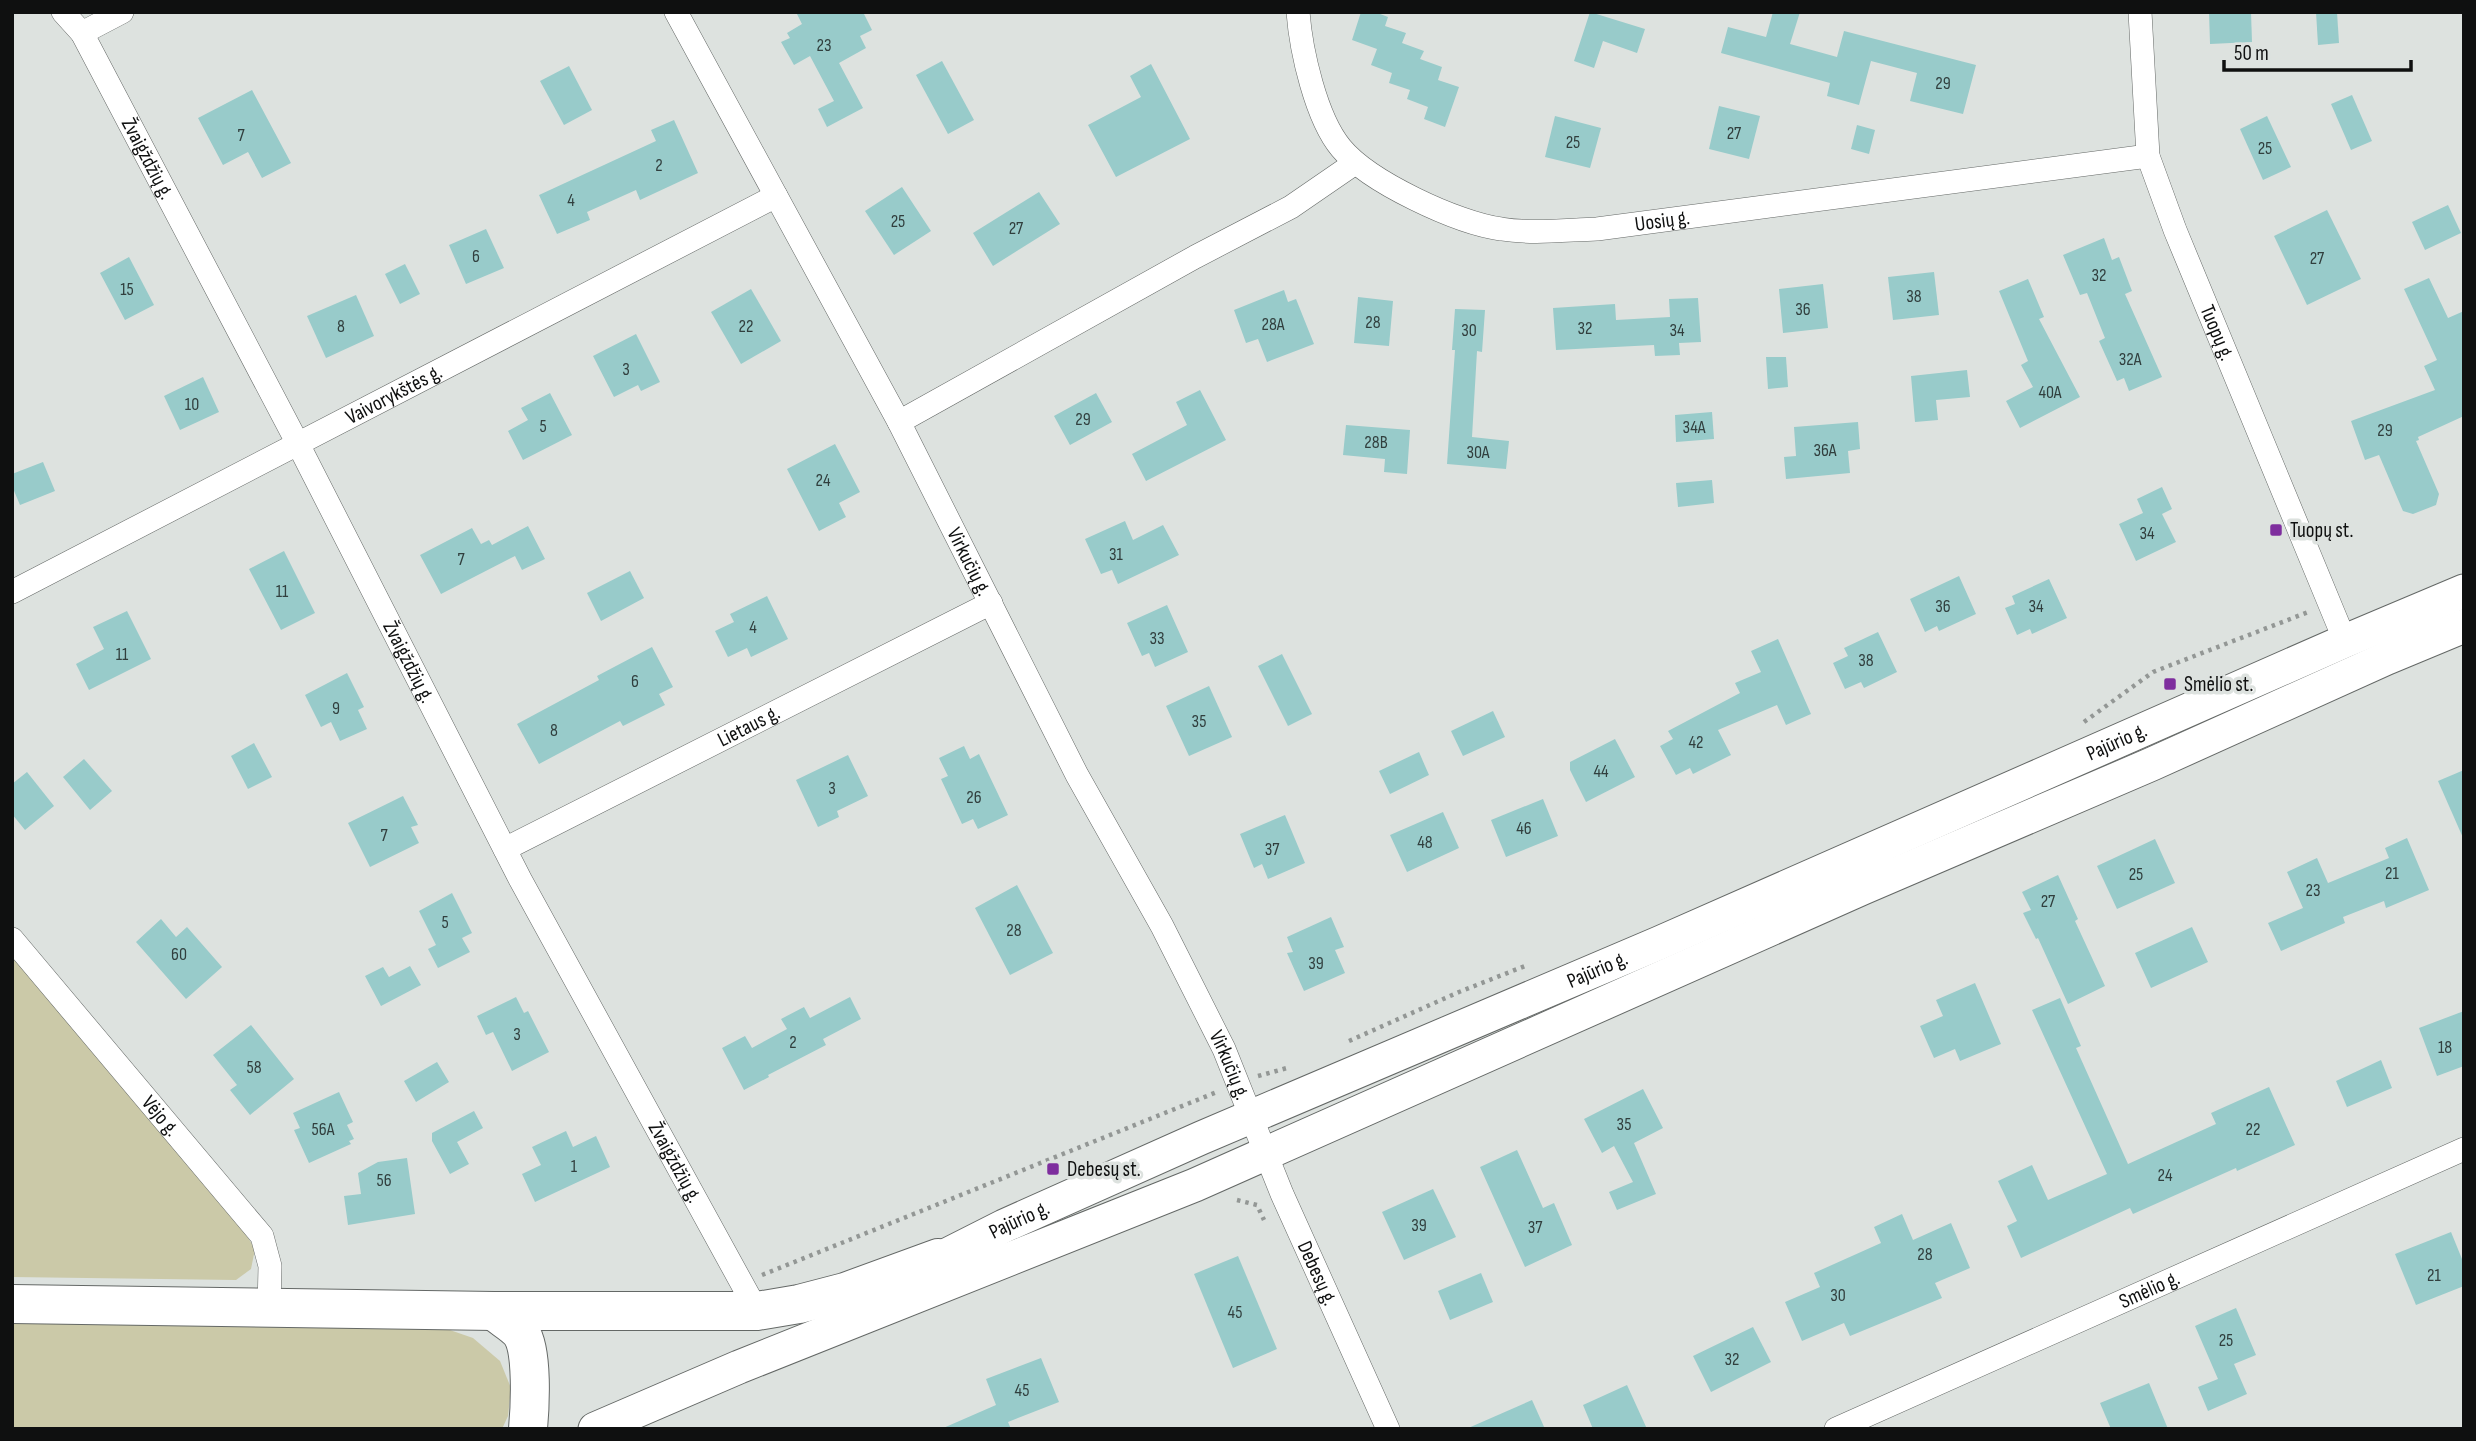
<svg xmlns="http://www.w3.org/2000/svg" width="2476" height="1441" viewBox="0 0 2476 1441" font-family="'Sofia Sans Condensed',sans-serif">
  <style>
    .green { fill: #cbc9a8 }
    .building { fill: #98cbca }
    .lines { fill: none; stroke-linecap: round; stroke-linejoin: round }
    .minor-casing { stroke: #646866; stroke-width: 24 }
    .secondary-casing { stroke: #646866; stroke-width: 35 }
    .trunk-casing { stroke: #646866; stroke-width: 40 }
    .path { stroke: #939795; stroke-width: 4.5; stroke-dasharray: 3.5 5; stroke-linecap: butt }
    .minor { stroke: #fff; stroke-width: 23 }
    .secondary { stroke: #fff; stroke-width: 33 }
    .trunk { stroke: #fff; stroke-width: 38 }
    .poi-dot { fill: #7e2e9e; stroke: #dde2df; stroke-width: 2.5 }
    .labels { text-anchor: middle; dominant-baseline: central; stroke-width: 7; stroke-linejoin: round; paint-order: stroke }
    .number-label { font-size: 18px; fill: #313f3e }
    .street-label { font-size: 21px; fill: #0f1010; stroke: #dde2df }
    .poi-label { font-size: 21px; fill: #0f1010; stroke: #dde2df; text-anchor: start }
  </style>
  <rect width="100%" height="100%" fill="#dde2df"/>
  <g class="green">
    <path d="M 12,954 L 242,1228 L 255,1249 L 251,1269 L 236,1280 L 12,1277 Z"/>
    <path d="M 12,1321 L 444,1328 L 473,1338 L 500,1361 L 511,1388 L 508,1416 L 502,1429 L 12,1429 Z"/>
  </g>
  <g class="building">
    <path d="M 796,12 L 863,12 L 872,30 L 860,36 L 866,48 L 839,63 L 863,108 L 827,127 L 818,109 L 834,101 L 810,56 L 794,65 L 781,42 L 790,38 L 787,33 L 802,24 Z"/>
    <path d="M 1361,12 L 1375,12 L 1388,17 L 1385,26 L 1406,33 L 1402,43 L 1424,51 L 1420,59 L 1442,67 L 1438,80 L 1459,87 L 1445,127 L 1424,119 L 1428,107 L 1407,99 L 1410,90 L 1389,83 L 1392,73 L 1371,65 L 1377,49 L 1352,40 Z"/>
    <path d="M 1590,12 L 1645,29 L 1637,53 L 1603,41 L 1594,68 L 1574,61 Z"/>
    <path d="M 1773,12 L 1800,12 L 1790,44 L 1837,57 L 1844,31 L 1976,65 L 1963,114 L 1910,101 L 1917,73 L 1871,61 L 1859,105 L 1827,96 L 1830,83 L 1721,53 L 1728,27 L 1766,37 Z"/>
    <path d="M 2209,12 L 2251,12 L 2252,42 L 2210,44 Z"/>
    <path d="M 2316,12 L 2337,12 L 2339,43 L 2318,45 Z"/>
    <path d="M 942,61 L 974,120 L 948,134 L 916,75 Z"/>
    <path d="M 1151,64 L 1190,139 L 1116,177 L 1088,125 L 1141,97 L 1130,76 Z"/>
    <path d="M 569,66 L 592,110 L 564,125 L 540,81 Z"/>
    <path d="M 252,90 L 291,163 L 262,178 L 248,152 L 223,165 L 198,118 Z"/>
    <path d="M 2352,95 L 2372,141 L 2351,150 L 2331,104 Z"/>
    <path d="M 1719,106 L 1760,116 L 1749,159 L 1709,149 Z"/>
    <path d="M 1555,116 L 1601,128 L 1590,168 L 1545,157 Z"/>
    <path d="M 2267,116 L 2291,167 L 2263,180 L 2240,129 Z"/>
    <path d="M 674,120 L 698,173 L 640,200 L 636,190 L 587,212 L 590,220 L 557,234 L 539,195 L 656,141 L 651,130 Z"/>
    <path d="M 1857,125 L 1875,130 L 1869,154 L 1851,149 Z"/>
    <path d="M 902,187 L 931,231 L 894,255 L 865,211 Z"/>
    <path d="M 1039,192 L 1060,224 L 993,266 L 973,233 Z"/>
    <path d="M 2448,205 L 2461,233 L 2425,250 L 2412,222 Z"/>
    <path d="M 2327,210 L 2361,279 L 2307,305 L 2274,236 Z"/>
    <path d="M 486,229 L 504,268 L 466,284 L 449,245 Z"/>
    <path d="M 2104,238 L 2112,260 L 2119,257 L 2132,291 L 2125,294 L 2162,377 L 2129,391 L 2124,378 L 2117,381 L 2099,341 L 2105,338 L 2087,293 L 2080,295 L 2063,255 Z"/>
    <path d="M 129,257 L 154,305 L 125,320 L 100,273 Z"/>
    <path d="M 405,264 L 420,294 L 400,304 L 385,274 Z"/>
    <path d="M 1934,272 L 1939,315 L 1893,320 L 1888,277 Z"/>
    <path d="M 2429,278 L 2448,318 L 2464,311 L 2464,416 L 2418,437 L 2419,440 L 2416,441 L 2439,494 L 2436,505 L 2413,514 L 2403,511 L 2379,455 L 2365,460 L 2351,421 L 2435,390 L 2424,366 L 2437,360 L 2404,289 Z"/>
    <path d="M 2028,279 L 2044,317 L 2039,319 L 2080,397 L 2020,428 L 2006,401 L 2033,387 L 2021,365 L 2028,361 L 1999,291 Z"/>
    <path d="M 1823,284 L 1828,328 L 1783,333 L 1779,289 Z"/>
    <path d="M 751,289 L 781,341 L 741,364 L 711,312 Z"/>
    <path d="M 1284,290 L 1288,302 L 1296,299 L 1314,344 L 1267,362 L 1258,339 L 1246,343 L 1234,310 Z"/>
    <path d="M 356,295 L 374,336 L 326,358 L 307,316 Z"/>
    <path d="M 1358,297 L 1393,301 L 1389,346 L 1354,343 Z"/>
    <path d="M 1698,298 L 1701,342 L 1679,343 L 1680,355 L 1655,356 L 1654,345 L 1556,350 L 1553,308 L 1615,304 L 1616,320 L 1670,317 L 1669,299 Z"/>
    <path d="M 1455,309 L 1485,310 L 1482,352 L 1477,351 L 1472,437 L 1509,441 L 1506,469 L 1447,464 L 1455,350 L 1452,350 Z"/>
    <path d="M 636,334 L 660,382 L 641,391 L 638,385 L 614,397 L 593,356 Z"/>
    <path d="M 1766,357 L 1786,357 L 1788,387 L 1768,389 Z"/>
    <path d="M 1967,370 L 1970,397 L 1936,400 L 1938,420 L 1915,422 L 1911,376 Z"/>
    <path d="M 203,377 L 219,412 L 180,430 L 164,396 Z"/>
    <path d="M 1200,390 L 1226,440 L 1146,481 L 1132,454 L 1187,425 L 1176,402 Z"/>
    <path d="M 550,393 L 572,435 L 523,460 L 508,431 L 528,420 L 521,408 Z"/>
    <path d="M 1096,393 L 1112,422 L 1070,445 L 1054,416 Z"/>
    <path d="M 1712,412 L 1714,439 L 1676,442 L 1675,415 Z"/>
    <path d="M 1858,422 L 1860,449 L 1848,451 L 1850,473 L 1786,479 L 1784,457 L 1796,456 L 1794,427 Z"/>
    <path d="M 1346,425 L 1410,430 L 1407,474 L 1384,472 L 1385,459 L 1343,455 Z"/>
    <path d="M 835,444 L 860,492 L 839,503 L 846,517 L 819,531 L 787,469 Z"/>
    <path d="M 43,462 L 55,491 L 20,505 L 12,486 L 12,474 Z"/>
    <path d="M 1712,480 L 1714,503 L 1678,507 L 1676,483 Z"/>
    <path d="M 2162,487 L 2172,509 L 2162,514 L 2176,542 L 2136,561 L 2119,524 L 2143,513 L 2137,499 Z"/>
    <path d="M 1125,521 L 1133,540 L 1163,525 L 1179,555 L 1118,584 L 1112,570 L 1101,574 L 1085,539 Z"/>
    <path d="M 528,526 L 545,559 L 522,570 L 515,556 L 441,594 L 420,555 L 472,528 L 481,544 L 489,540 L 492,545 Z"/>
    <path d="M 284,551 L 315,613 L 281,630 L 249,569 Z"/>
    <path d="M 630,571 L 644,598 L 601,621 L 587,593 Z"/>
    <path d="M 1959,576 L 1976,614 L 1939,631 L 1937,626 L 1925,632 L 1910,599 Z"/>
    <path d="M 2049,579 L 2067,618 L 2032,634 L 2030,629 L 2017,635 L 2005,608 L 2015,604 L 2012,596 Z"/>
    <path d="M 767,596 L 788,639 L 751,657 L 747,648 L 728,657 L 715,631 L 734,622 L 730,614 Z"/>
    <path d="M 1167,605 L 1188,652 L 1155,667 L 1149,653 L 1142,656 L 1127,623 Z"/>
    <path d="M 127,611 L 151,659 L 89,690 L 76,664 L 104,649 L 93,627 Z"/>
    <path d="M 1878,632 L 1897,672 L 1864,688 L 1861,682 L 1845,689 L 1833,663 L 1848,656 L 1844,648 Z"/>
    <path d="M 1778,639 L 1811,714 L 1786,725 L 1777,705 L 1718,730 L 1731,755 L 1693,774 L 1690,768 L 1676,775 L 1660,746 L 1673,739 L 1668,731 L 1740,693 L 1735,683 L 1761,672 L 1751,651 Z"/>
    <path d="M 652,647 L 673,687 L 659,694 L 665,705 L 623,726 L 620,721 L 539,764 L 517,724 L 599,680 L 597,676 Z"/>
    <path d="M 1282,654 L 1312,714 L 1288,726 L 1258,666 Z"/>
    <path d="M 347,673 L 364,707 L 358,710 L 367,729 L 340,741 L 331,722 L 321,727 L 305,695 Z"/>
    <path d="M 1209,686 L 1232,737 L 1189,756 L 1166,706 Z"/>
    <path d="M 1493,711 L 1505,737 L 1463,756 L 1451,731 Z"/>
    <path d="M 1615,739 L 1635,777 L 1586,802 L 1570,770 L 1570,762 Z"/>
    <path d="M 254,743 L 272,777 L 248,789 L 231,756 Z"/>
    <path d="M 964,746 L 970,759 L 979,754 L 1008,815 L 978,829 L 973,819 L 962,824 L 941,779 L 948,776 L 939,758 Z"/>
    <path d="M 1419,752 L 1429,775 L 1390,794 L 1379,771 Z"/>
    <path d="M 848,755 L 868,796 L 837,811 L 839,817 L 818,827 L 796,780 Z"/>
    <path d="M 84,759 L 112,791 L 90,810 L 63,777 Z"/>
    <path d="M 2464,770 L 2464,840 L 2438,781 Z"/>
    <path d="M 27,772 L 54,806 L 25,830 L 12,814 L 12,784 Z"/>
    <path d="M 403,796 L 418,825 L 411,827 L 419,843 L 370,867 L 348,823 Z"/>
    <path d="M 1543,799 L 1558,836 L 1506,857 L 1491,820 Z"/>
    <path d="M 1443,812 L 1459,848 L 1407,872 L 1390,835 Z"/>
    <path d="M 1285,815 L 1305,863 L 1268,879 L 1262,864 L 1254,868 L 1240,834 Z"/>
    <path d="M 2407,838 L 2429,890 L 2386,908 L 2384,901 L 2343,917 L 2345,923 L 2281,951 L 2268,923 L 2303,908 L 2287,872 L 2317,858 L 2328,883 L 2389,858 L 2385,848 Z"/>
    <path d="M 2155,839 L 2175,883 L 2117,909 L 2097,866 Z"/>
    <path d="M 2058,875 L 2078,919 L 2075,921 L 2105,986 L 2068,1004 L 2038,938 L 2036,939 L 2023,913 L 2031,910 L 2022,892 Z"/>
    <path d="M 1017,885 L 1053,953 L 1010,975 L 975,908 Z"/>
    <path d="M 452,893 L 472,933 L 462,938 L 470,952 L 438,968 L 428,949 L 436,945 L 419,911 Z"/>
    <path d="M 1331,917 L 1344,947 L 1335,950 L 1345,973 L 1304,991 L 1287,953 L 1293,952 L 1287,937 Z"/>
    <path d="M 161,919 L 176,937 L 187,927 L 222,967 L 186,999 L 136,942 Z"/>
    <path d="M 2192,927 L 2208,962 L 2151,988 L 2135,953 Z"/>
    <path d="M 410,966 L 421,985 L 381,1006 L 365,976 L 383,967 L 389,977 Z"/>
    <path d="M 1975,983 L 2001,1044 L 1960,1061 L 1955,1049 L 1934,1058 L 1920,1026 L 1943,1016 L 1936,1000 Z"/>
    <path d="M 516,997 L 524,1013 L 528,1011 L 549,1052 L 512,1071 L 493,1032 L 486,1035 L 477,1016 Z"/>
    <path d="M 850,997 L 861,1019 L 823,1039 L 826,1045 L 768,1075 L 769,1077 L 744,1090 L 722,1048 L 745,1036 L 752,1048 L 787,1029 L 781,1019 L 804,1007 L 810,1018 Z"/>
    <path d="M 2060,998 L 2081,1046 L 2076,1048 L 2128,1164 L 2216,1124 L 2211,1113 L 2269,1087 L 2295,1145 L 2237,1171 L 2236,1168 L 2133,1214 L 2130,1208 L 2021,1258 L 2007,1226 L 2017,1221 L 1998,1181 L 2032,1165 L 2048,1200 L 2107,1174 L 2032,1010 Z"/>
    <path d="M 2464,1011 L 2464,1066 L 2437,1076 L 2419,1028 Z"/>
    <path d="M 251,1025 L 294,1079 L 250,1115 L 230,1090 L 237,1085 L 213,1055 Z"/>
    <path d="M 2381,1060 L 2392,1088 L 2347,1107 L 2336,1081 Z"/>
    <path d="M 437,1062 L 449,1082 L 416,1102 L 404,1081 Z"/>
    <path d="M 1643,1089 L 1663,1128 L 1634,1143 L 1656,1194 L 1617,1210 L 1609,1192 L 1633,1182 L 1614,1146 L 1602,1153 L 1584,1119 Z"/>
    <path d="M 339,1092 L 353,1122 L 347,1125 L 354,1139 L 349,1141 L 351,1144 L 309,1163 L 294,1130 L 300,1128 L 293,1113 Z"/>
    <path d="M 474,1111 L 483,1128 L 457,1142 L 469,1164 L 450,1174 L 432,1141 L 432,1133 Z"/>
    <path d="M 566,1131 L 573,1147 L 596,1136 L 610,1167 L 535,1202 L 522,1174 L 541,1165 L 532,1147 Z"/>
    <path d="M 1517,1150 L 1543,1208 L 1554,1203 L 1572,1245 L 1525,1267 L 1480,1167 Z"/>
    <path d="M 407,1158 L 415,1214 L 348,1225 L 344,1196 L 361,1194 L 358,1173 L 378,1162 Z"/>
    <path d="M 1433,1189 L 1456,1237 L 1404,1260 L 1382,1212 Z"/>
    <path d="M 1902,1214 L 1913,1240 L 1951,1223 L 1970,1268 L 1935,1283 L 1942,1298 L 1850,1336 L 1844,1323 L 1802,1341 L 1785,1302 L 1820,1287 L 1814,1273 L 1881,1243 L 1874,1227 Z"/>
    <path d="M 2451,1232 L 2464,1264 L 2464,1286 L 2416,1305 L 2395,1254 Z"/>
    <path d="M 1238,1256 L 1277,1349 L 1233,1368 L 1194,1274 Z"/>
    <path d="M 1481,1273 L 1493,1302 L 1450,1320 L 1438,1291 Z"/>
    <path d="M 2236,1308 L 2256,1355 L 2234,1364 L 2247,1394 L 2208,1411 L 2198,1387 L 2218,1379 L 2195,1326 Z"/>
    <path d="M 1753,1327 L 1771,1362 L 1711,1392 L 1693,1356 Z"/>
    <path d="M 1041,1358 L 1059,1402 L 1008,1422 L 1011,1429 L 941,1429 L 996,1405 L 986,1379 Z"/>
    <path d="M 2149,1383 L 2168,1429 L 2111,1429 L 2100,1403 Z"/>
    <path d="M 1627,1385 L 1647,1429 L 1593,1429 L 1583,1405 Z"/>
    <path d="M 1532,1400 L 1545,1429 L 1466,1429 Z"/>
  </g>
  <g class="lines">
    <defs>
      <g id="minor">
        <path id="s1" d="M 63,12 L 82,33 L 298,444 L 520,879 L 757,1311"/>
        <path id="s2" d="M 676,12 L 899,422 L 1077,775 L 1162,926 L 1224,1049 L 1282,1194 L 1388,1429"/>
        <path id="s3" d="M 1298,12 C 1301,51 1316,118 1341,148 C 1369,182 1457,223 1501,229 C 1532,234 1565,230 1597,229 L 2148,156"/>
        <path id="s4" d="M 2140,12 L 2148,156 L 2175,230 L 2345,641"/>
        <path d="M 82,33 L 122,12"/>
        <path d="M 899,422 L 1195,257 L 1291,207 L 1355,163"/>
        <path id="s5" d="M 12,592 L 776,196"/>
        <path id="s6" d="M 505,849 L 991,603"/>
        <path id="s7" d="M 12,939 L 262,1236 L 270,1266 L 269,1309"/>
        <path id="s8" d="M 1836,1429 L 2464,1149"/>
      </g>
      <g id="secondary">
        <path id="s9" d="M 917,1270 L 1004,1226 L 1201,1138 L 1659,943 L 2345,641 L 2464,591"/>
        <path d="M 595,1429 L 739,1367 L 1195,1185 L 1863,888 L 2152,764 L 2387,658 L 2464,626"/>
      </g>
      <g id="trunk">
        <path d="M 12,1304 L 494,1311 L 757,1311 L 799,1304 L 845,1292 L 938,1258"/>
        <path d="M 494,1311 C 502,1318 515,1325 521,1333 C 533,1351 530,1407 528,1429"/>
      </g>
    </defs>
    <use href="#minor" class="minor-casing"/>
    <use href="#secondary" class="secondary-casing"/>
    <use href="#trunk" class="trunk-casing"/>
    <g class="path">
      <path d="M 2084,722 L 2153,672 L 2311,611"/>
      <path d="M 1349,1041 L 1459,992 L 1525,966"/>
      <path d="M 1258,1076 L 1287,1068"/>
      <path d="M 1237,1200 L 1257,1205 L 1264,1220"/>
      <path d="M 762,1275 L 1217,1092"/>
    </g>
    <use href="#minor" class="minor"/>
    <use href="#secondary" class="secondary"/>
    <use href="#trunk" class="trunk"/>
  </g>
  <g class="poi-dot">
    <rect x="2269" y="523" width="14" height="14" rx="3.5"/>
    <rect x="2163" y="677" width="14" height="14" rx="3.5"/>
    <rect x="1046" y="1162" width="14" height="14" rx="3.5"/>
  </g>
  <g class="labels">
    <g class="number-label">
      <text x="824" y="45">23</text>
      <text x="1943" y="83">29</text>
      <text x="1734" y="133">27</text>
      <text x="241" y="135">7</text>
      <text x="1573" y="142">25</text>
      <text x="2265" y="148">25</text>
      <text x="659" y="165">2</text>
      <text x="571" y="200">4</text>
      <text x="898" y="221">25</text>
      <text x="1016" y="228">27</text>
      <text x="476" y="256">6</text>
      <text x="2317" y="258">27</text>
      <text x="2099" y="275">32</text>
      <text x="127" y="289">15</text>
      <text x="1914" y="296">38</text>
      <text x="1803" y="309">36</text>
      <text x="1373" y="322">28</text>
      <text x="1273" y="324">28A</text>
      <text x="341" y="326">8</text>
      <text x="746" y="326">22</text>
      <text x="1585" y="328">32</text>
      <text x="1469" y="330">30</text>
      <text x="1677" y="330">34</text>
      <text x="2130" y="359">32A</text>
      <text x="626" y="369">3</text>
      <text x="2050" y="392">40A</text>
      <text x="192" y="404">10</text>
      <text x="1083" y="419">29</text>
      <text x="543" y="426">5</text>
      <text x="1694" y="427">34A</text>
      <text x="2385" y="430">29</text>
      <text x="1376" y="442">28B</text>
      <text x="1825" y="450">36A</text>
      <text x="1478" y="452">30A</text>
      <text x="823" y="480">24</text>
      <text x="2147" y="533">34</text>
      <text x="1116" y="554">31</text>
      <text x="461" y="559">7</text>
      <text x="282" y="591">11</text>
      <text x="1943" y="606">36</text>
      <text x="2036" y="606">34</text>
      <text x="753" y="627">4</text>
      <text x="1157" y="638">33</text>
      <text x="122" y="654">11</text>
      <text x="1866" y="660">38</text>
      <text x="635" y="681">6</text>
      <text x="336" y="708">9</text>
      <text x="1199" y="721">35</text>
      <text x="554" y="730">8</text>
      <text x="1696" y="742">42</text>
      <text x="1601" y="771">44</text>
      <text x="832" y="788">3</text>
      <text x="974" y="797">26</text>
      <text x="1524" y="828">46</text>
      <text x="384" y="835">7</text>
      <text x="1425" y="842">48</text>
      <text x="1272" y="849">37</text>
      <text x="2392" y="873">21</text>
      <text x="2136" y="874">25</text>
      <text x="2313" y="890">23</text>
      <text x="2048" y="901">27</text>
      <text x="445" y="922">5</text>
      <text x="1014" y="930">28</text>
      <text x="179" y="954">60</text>
      <text x="1316" y="963">39</text>
      <text x="517" y="1034">3</text>
      <text x="793" y="1042">2</text>
      <text x="2445" y="1047">18</text>
      <text x="254" y="1067">58</text>
      <text x="1624" y="1124">35</text>
      <text x="323" y="1129">56A</text>
      <text x="2253" y="1129">22</text>
      <text x="574" y="1166">1</text>
      <text x="2165" y="1175">24</text>
      <text x="384" y="1180">56</text>
      <text x="1419" y="1225">39</text>
      <text x="1535" y="1227">37</text>
      <text x="1925" y="1254">28</text>
      <text x="2434" y="1275">21</text>
      <text x="1838" y="1295">30</text>
      <text x="1235" y="1312">45</text>
      <text x="2226" y="1340">25</text>
      <text x="1732" y="1359">32</text>
      <text x="1022" y="1390">45</text>
    </g>
    <g class="street-label">
      <text stroke="none"><textPath href="#s1" startOffset="170">Žvaigždžių g.</textPath></text>
      <text stroke="none"><textPath href="#s3" startOffset="488">Uosių g.</textPath></text>
      <text stroke="none"><textPath href="#s4" startOffset="334">Tuopų g.</textPath></text>
      <text stroke="none"><textPath href="#s5" startOffset="430">Vaivorykštės g.</textPath></text>
      <text stroke="none"><textPath href="#s2" startOffset="623">Virkučių g.</textPath></text>
      <text stroke="none"><textPath href="#s1" startOffset="737">Žvaigždžių g.</textPath></text>
      <text stroke="none"><textPath href="#s6" startOffset="273">Lietaus g.</textPath></text>
      <text stroke="none"><textPath href="#s9" startOffset="1311">Pajūrio g.</textPath></text>
      <text stroke="none"><textPath href="#s9" startOffset="744">Pajūrio g.</textPath></text>
      <text stroke="none"><textPath href="#s2" startOffset="1190">Virkučių g.</textPath></text>
      <text stroke="none"><textPath href="#s7" startOffset="231">Vėjo g.</textPath></text>
      <text stroke="none"><textPath href="#s1" startOffset="1304">Žvaigždžių g.</textPath></text>
      <text stroke="none"><textPath href="#s9" startOffset="114">Pajūrio g.</textPath></text>
      <text stroke="none"><textPath href="#s2" startOffset="1416">Debesų g.</textPath></text>
      <text stroke="none"><textPath href="#s8" startOffset="343">Smėlio g.</textPath></text>
    </g>
    <g class="poi-label">
      <text x="2290" y="530">Tuopų st.</text>
      <text x="2184" y="684">Smėlio st.</text>
      <text x="1067" y="1169">Debesų st.</text>
    </g>
  </g>
  <rect width="2476" height="1441" fill="none" stroke="#0f1010" stroke-width="28"/>
  <path d="M2224 60v10h187v-10" fill="none" stroke="#0f1010" stroke-width="3.5"/>
  <text x="2234" y="60" font-size="21" fill="#0f1010" stroke="#dde2df" stroke-width="5" paint-order="stroke">50 m</text>
</svg>
